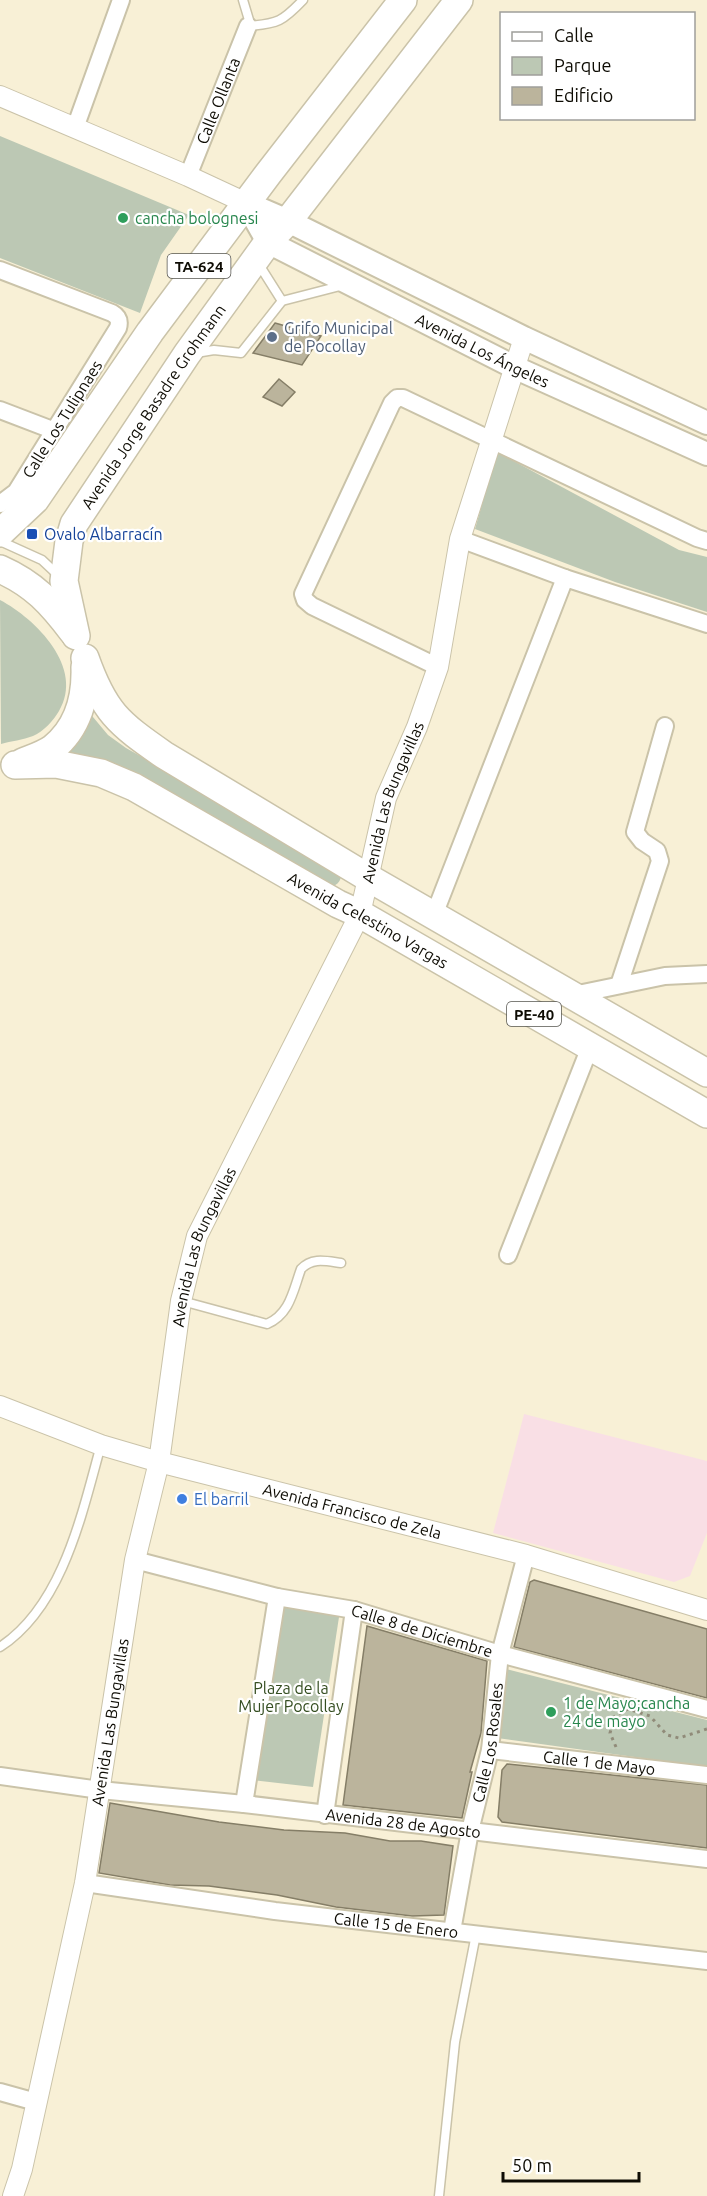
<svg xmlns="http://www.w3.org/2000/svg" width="707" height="2196" viewBox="0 0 707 2196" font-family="Ubuntu,sans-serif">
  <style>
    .education { fill: #f9dfe5 }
    .green { fill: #bcc8b4 }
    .building { fill: #bbb49c; stroke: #857e67; stroke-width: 1.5 }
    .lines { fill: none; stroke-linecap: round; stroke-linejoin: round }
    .service-casing { stroke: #cac3a9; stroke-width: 11 }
    .minor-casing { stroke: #cac3a9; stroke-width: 20 }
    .tertiary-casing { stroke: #cac3a9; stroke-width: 22 }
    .secondary-casing { stroke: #cac3a9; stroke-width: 26 }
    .trunk-casing { stroke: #cac3a9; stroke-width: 30 }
    .path { stroke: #908b79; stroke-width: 3; stroke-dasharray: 3 4.5; stroke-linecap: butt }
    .service { stroke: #fff; stroke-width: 8 }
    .minor { stroke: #fff; stroke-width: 16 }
    .tertiary { stroke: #fff; stroke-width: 20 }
    .secondary { stroke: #fff; stroke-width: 22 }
    .trunk { stroke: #fff; stroke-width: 27 }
    .leisure-dot { fill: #2e9e5b; stroke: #fff; stroke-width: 2 }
    .service-dot { fill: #5c6f8a; stroke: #fff; stroke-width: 2 }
    .transit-dot { fill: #1a4fb4; stroke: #fff; stroke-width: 2 }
    .shop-dot { fill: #3f7fe0; stroke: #fff; stroke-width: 2 }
    .labels { text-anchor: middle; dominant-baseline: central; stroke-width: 4.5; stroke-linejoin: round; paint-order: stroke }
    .shield { fill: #fff; stroke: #56554f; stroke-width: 1.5 }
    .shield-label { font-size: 15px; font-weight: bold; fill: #0e0c04 }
    .street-label { font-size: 16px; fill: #0e0c04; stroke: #fff }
    .leisure-label { font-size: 16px; fill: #27864d; stroke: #fff; text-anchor: start }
    .service-label { font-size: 16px; fill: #4e5e75; stroke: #fff; text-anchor: start }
    .transit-label { font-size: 16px; fill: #164399; stroke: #fff; text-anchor: start }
    .shop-label { font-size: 16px; fill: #366cbe; stroke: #fff; text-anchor: start }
    .park-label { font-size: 16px; fill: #344d20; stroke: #fff }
  </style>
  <rect width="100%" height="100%" fill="#f8f0d6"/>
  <path class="education" d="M 524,1414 L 707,1461 L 707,1533 L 690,1576 L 674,1582 L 493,1533 Z"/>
  <g class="green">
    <path d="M 0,136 L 189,215 L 161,255 L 140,313 L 0,258 Z"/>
    <path d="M 497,452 L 679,550 L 707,557 L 707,612 L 615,582 L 475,529 Z"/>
    <path d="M 0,600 C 36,619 85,668 59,711 C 53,721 44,731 33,736 C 23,740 11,741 1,744 Z"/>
    <path d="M 88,711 L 108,735 L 126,748 L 336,866 C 345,876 341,885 328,888 L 64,755 Z"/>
    <path d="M 270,1599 L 339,1617 L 313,1787 L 243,1779 Z"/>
    <path d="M 506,1669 L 707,1720 L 707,1767 L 497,1738 Z"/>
  </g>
  <g class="building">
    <path d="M 275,323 L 321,336 L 302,365 L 253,353 Z"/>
    <path d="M 279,379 L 295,392 L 282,406 L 263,397 Z"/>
    <path d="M 534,1580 L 707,1629 L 707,1698 L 514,1647 L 530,1582 Z"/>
    <path d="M 367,1626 L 487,1661 L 481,1733 L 470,1772 L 472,1772 L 462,1818 L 343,1805 Z"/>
    <path d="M 507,1764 L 707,1785 L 707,1848 L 502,1822 L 498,1817 L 502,1770 Z"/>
    <path d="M 110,1803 L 219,1822 L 284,1830 L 345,1833 L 390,1841 L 421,1841 L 453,1846 L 444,1915 L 412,1916 L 336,1907 L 277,1895 L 209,1886 L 170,1885 L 99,1873 Z"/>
  </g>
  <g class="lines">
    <defs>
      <g id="service">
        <path d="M 243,0 L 249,20 L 248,26 C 278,24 283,21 303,0"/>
        <path d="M 258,263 L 282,301"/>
        <path d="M 196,353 L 214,350 L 241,353 L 282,301 L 344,285"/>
        <path d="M 0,541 L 42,560 L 59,576"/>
        <path d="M 182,1301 L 267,1324 C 290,1314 293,1291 301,1269 C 312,1257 326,1261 341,1263"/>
        <path d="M 0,1647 C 63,1606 82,1513 101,1445"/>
        <path d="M 439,2196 L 455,2042 L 476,1934"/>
      </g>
      <g id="minor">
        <path d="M 75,128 L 121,0"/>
        <path id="s1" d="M 188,176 L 248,26"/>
        <path d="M 0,270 L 112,313 C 119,317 120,321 118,328 L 16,492 L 0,504"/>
        <path d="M 0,410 L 55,431"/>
        <path d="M 460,539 L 565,578 L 707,624"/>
        <path d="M 438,667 L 312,606 L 305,600 L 303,594 L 392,403 L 397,398 L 403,398 L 697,538 L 707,541"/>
        <path d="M 434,915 L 565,578"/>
        <path d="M 619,985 L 660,861 L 657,851 L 642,841 L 635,832 L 665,726"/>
        <path d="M 573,995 L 665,976 L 707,974"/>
        <path d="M 508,1255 L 590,1047"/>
        <path id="s2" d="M 135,1560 L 277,1597 L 354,1610 L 500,1654 L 707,1709"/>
        <path id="s3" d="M 490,1750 L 707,1775"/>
        <path id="s4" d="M 0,1776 L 100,1790 L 244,1804 L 707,1859"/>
        <path d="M 244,1804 L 277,1597"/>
        <path d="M 325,1815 L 354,1610"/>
        <path id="s5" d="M 85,1883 L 275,1911 L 707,1961"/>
        <path id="s6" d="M 452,1931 L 470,1831 L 490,1750 L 500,1654 L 526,1555"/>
        <path d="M 0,2092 L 36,2102"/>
      </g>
      <g id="tertiary">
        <path d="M 0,96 L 188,176 L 246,203"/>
        <path id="s7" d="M 0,1406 L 101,1445 L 159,1462 L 526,1555 L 707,1610"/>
        <path id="s8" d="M 13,2196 L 22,2169 L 85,1883 L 135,1560 L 159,1462 L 181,1301 L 197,1236 L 360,914 L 386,798 L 417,727 L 438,667 L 460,539 L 524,338"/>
      </g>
      <g id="secondary">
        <path id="s9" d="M 246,203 L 268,242 L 516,368 L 707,454"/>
        <path d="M 246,203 L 288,221 L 524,338 L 707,423"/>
      </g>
      <g id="trunk">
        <path d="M 0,533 L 35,500 L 150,332 L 268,174 L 403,0"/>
        <path d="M 0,569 C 34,584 51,603 73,632"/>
        <path id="s10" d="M 76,636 L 64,581 L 69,541 L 74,524 L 187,354 L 268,242 L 288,221 L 459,0"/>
        <path d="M 85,658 C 104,712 118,723 164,755 L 367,877 L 707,1073"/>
        <path d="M 23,762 C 33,758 45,754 53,748 C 78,728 86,697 85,667"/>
        <path id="s11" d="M 15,765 L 56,764 L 101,773 L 134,787 L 338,904 L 360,914 L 707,1114"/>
      </g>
    </defs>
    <use href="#service" class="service-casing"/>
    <use href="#minor" class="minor-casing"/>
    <use href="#tertiary" class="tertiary-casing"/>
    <use href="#secondary" class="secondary-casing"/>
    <use href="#trunk" class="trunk-casing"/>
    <path class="path" d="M 616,1747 L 610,1733 L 615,1716 L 628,1709 L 650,1716 L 667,1735 L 679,1738 L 707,1729"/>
    <use href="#service" class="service"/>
    <use href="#minor" class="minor"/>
    <use href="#tertiary" class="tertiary"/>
    <use href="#secondary" class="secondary"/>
    <use href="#trunk" class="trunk"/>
  </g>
  <g class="leisure-dot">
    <circle cx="123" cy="218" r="6"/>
    <circle cx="551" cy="1712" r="6"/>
  </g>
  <circle class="service-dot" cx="272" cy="337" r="6"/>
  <rect class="transit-dot" x="26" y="528" width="12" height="12" rx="3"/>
  <circle class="shop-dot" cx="182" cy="1499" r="6"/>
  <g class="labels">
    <g class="shield">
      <rect x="167.5" y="254" width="63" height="24" rx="4.5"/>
      <rect x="507" y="1002" width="54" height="24" rx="4.5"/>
    </g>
    <g class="shield-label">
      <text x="199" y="266">TA-624</text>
      <text x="534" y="1014">PE-40</text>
    </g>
    <g class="street-label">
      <text stroke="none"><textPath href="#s1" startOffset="81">Calle Ollanta</textPath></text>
      <text stroke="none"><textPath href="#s9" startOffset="285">Avenida Los Ángeles</textPath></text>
      <text stroke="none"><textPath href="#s10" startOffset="256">Avenida Jorge Basadre Grohmann</textPath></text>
      <text transform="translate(62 419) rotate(-58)">Calle Los Tulipnaes</text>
      <text stroke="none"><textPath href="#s8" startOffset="1456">Avenida Las Bungavillas</textPath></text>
      <text stroke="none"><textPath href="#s11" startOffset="392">Avenida Celestino Vargas</textPath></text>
      <text stroke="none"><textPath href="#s8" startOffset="970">Avenida Las Bungavillas</textPath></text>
      <text stroke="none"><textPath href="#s7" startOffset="368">Avenida Francisco de Zela</textPath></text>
      <text stroke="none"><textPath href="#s2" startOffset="296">Calle 8 de Diciembre</textPath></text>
      <text stroke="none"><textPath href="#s8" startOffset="484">Avenida Las Bungavillas</textPath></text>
      <text stroke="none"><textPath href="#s6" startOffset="192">Calle Los Rosales</textPath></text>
      <text stroke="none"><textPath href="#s3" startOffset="110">Calle 1 de Mayo</textPath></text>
      <text stroke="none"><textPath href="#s4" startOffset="406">Avenida 28 de Agosto</textPath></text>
      <text stroke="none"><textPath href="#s5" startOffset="314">Calle 15 de Enero</textPath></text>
    </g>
    <g class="leisure-label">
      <text x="135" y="218">cancha bolognesi</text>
      <text x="563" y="1703">1 de Mayo;cancha<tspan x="563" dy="18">24 de mayo</tspan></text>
    </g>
    <g class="service-label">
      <text x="284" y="328">Grifo Municipal<tspan x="284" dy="18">de Pocollay</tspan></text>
    </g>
    <g class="transit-label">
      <text x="44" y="534">Ovalo Albarracín</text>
    </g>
    <g class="shop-label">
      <text x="194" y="1499">El barril</text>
    </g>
    <g class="park-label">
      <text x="291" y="1688">Plaza de la<tspan x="291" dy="18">Mujer Pocollay</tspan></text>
    </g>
  </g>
  <rect x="500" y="12" width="195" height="108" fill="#ffffff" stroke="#9f9e9b" stroke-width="1.5"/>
  <rect x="512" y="32" width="30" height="9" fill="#ffffff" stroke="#9f9e9b" stroke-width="1.5"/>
  <text x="554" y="42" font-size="18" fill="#0e0c04">Calle</text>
  <rect x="512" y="57" width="30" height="18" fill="#bcc8b4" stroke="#9f9e9b" stroke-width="1.5"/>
  <text x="554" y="72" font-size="18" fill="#0e0c04">Parque</text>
  <rect x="512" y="87" width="30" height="18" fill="#bbb49c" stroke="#9f9e9b" stroke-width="1.5"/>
  <text x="554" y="102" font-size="18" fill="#0e0c04">Edificio</text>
  <path d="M503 2172v9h136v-9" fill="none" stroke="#0e0c04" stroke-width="3"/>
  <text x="512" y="2172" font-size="18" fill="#0e0c04" stroke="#ffffff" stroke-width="4.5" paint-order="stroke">50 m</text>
</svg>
